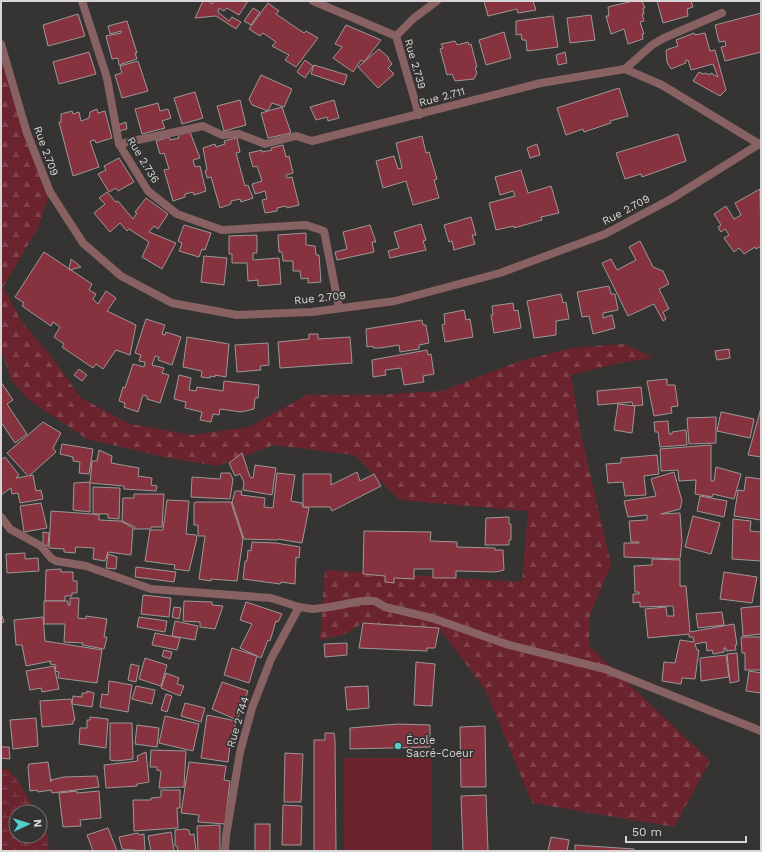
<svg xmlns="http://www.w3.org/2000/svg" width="762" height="852" viewBox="0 0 762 852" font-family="'Work Sans',sans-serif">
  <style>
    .grass { fill: #6b242e }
    .forest { fill: url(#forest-firs) }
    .wetland { fill: url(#wetland-marsh) }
    .building { fill: #87333f; stroke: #9c9898 }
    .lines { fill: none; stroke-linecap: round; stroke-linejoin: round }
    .street { stroke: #886163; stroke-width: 8 }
    .poi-dot { fill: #52cdcc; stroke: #363333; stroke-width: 1.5 }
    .labels { text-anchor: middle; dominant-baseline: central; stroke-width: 3.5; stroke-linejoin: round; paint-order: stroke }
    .street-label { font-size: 11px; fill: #d7d5d5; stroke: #363333 }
    .poi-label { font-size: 11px; fill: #d7d5d5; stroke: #363333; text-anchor: start }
  </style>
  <defs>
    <pattern id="forest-firs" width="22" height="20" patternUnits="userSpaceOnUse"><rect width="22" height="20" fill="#6b242e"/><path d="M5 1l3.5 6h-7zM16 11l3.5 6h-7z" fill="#7f434b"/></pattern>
    <pattern id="wetland-marsh" width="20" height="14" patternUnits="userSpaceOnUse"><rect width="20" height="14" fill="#6b242e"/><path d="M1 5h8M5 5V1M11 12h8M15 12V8" fill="none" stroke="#7f434b"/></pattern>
  </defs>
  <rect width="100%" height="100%" fill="#363333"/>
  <rect class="grass" x="344" y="758" width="88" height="93"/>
  <path class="forest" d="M 1,44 L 50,192 L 38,228 L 3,287 L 22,322 L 51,356 L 81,398 L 130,424 L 192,435 L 249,427 L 307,395 L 375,395 L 442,391 L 520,361 L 572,348 L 624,344 L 654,358 L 619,363 L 571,375 L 580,430 L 611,565 L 590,615 L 589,646 L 710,761 L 674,827 L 532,803 L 486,691 L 439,628 L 363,623 L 343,635 L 320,640 L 325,570 L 522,582 L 528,511 L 400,500 L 354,455 L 274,445 L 217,466 L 164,457 L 87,439 L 29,400 L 12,381 L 1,350 Z"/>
  <path class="wetland" d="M 1,769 L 8,769 L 18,781 L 36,812 L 16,812 L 16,836 L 40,836 L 40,820 L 47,833 L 49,851 L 1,851 Z"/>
  <g class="building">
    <path d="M 203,1 L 208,1 L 212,4 L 214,1 L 248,1 L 239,15 L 227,8 L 224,11 L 219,8 L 218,12 L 229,21 L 232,17 L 241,22 L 236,29 L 216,16 L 195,18 Z"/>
    <path d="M 484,1 L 533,1 L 536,10 L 518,13 L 517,9 L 488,16 Z"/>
    <path d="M 633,1 L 642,1 L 645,8 L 643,8 L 644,14 L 642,14 L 644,21 L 640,22 L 644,34 L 642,34 L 643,39 L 628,44 L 624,29 L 611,34 L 606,16 L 609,16 L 608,7 Z"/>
    <path d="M 657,1 L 691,1 L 693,7 L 687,9 L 688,16 L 663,23 Z"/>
    <path d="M 268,3 L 279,11 L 276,14 L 304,33 L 306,31 L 318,38 L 296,67 L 285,60 L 289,55 L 272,46 L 276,42 L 263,33 L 260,36 L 249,29 Z"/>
    <path d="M 253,8 L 260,12 L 251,25 L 244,21 Z"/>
    <path d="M 761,13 L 761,52 L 725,61 L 721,47 L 726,46 L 725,41 L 719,42 L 715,25 Z"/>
    <path d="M 78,14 L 85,36 L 48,46 L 43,25 Z"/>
    <path d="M 591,15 L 595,40 L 570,43 L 567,18 Z"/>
    <path d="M 553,16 L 558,47 L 527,51 L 526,40 L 522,40 L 521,34 L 516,35 L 516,21 Z"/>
    <path d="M 127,21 L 137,53 L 135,53 L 137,59 L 119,65 L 118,58 L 112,59 L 106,36 L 121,33 L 121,31 L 110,34 L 108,26 Z"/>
    <path d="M 346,25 L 381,40 L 364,62 L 361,60 L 353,72 L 333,58 L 342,47 L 335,44 Z"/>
    <path d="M 504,32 L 511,58 L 486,65 L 479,40 Z"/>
    <path d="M 694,33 L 695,35 L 705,33 L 710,51 L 715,50 L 726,90 L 720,96 L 693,81 L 699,72 L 703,74 L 705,73 L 710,75 L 711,73 L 718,77 L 713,64 L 691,70 L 688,60 L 685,61 L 686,63 L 671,69 L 667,62 L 666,50 L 678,46 L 676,40 Z"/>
    <path d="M 455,41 L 457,45 L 468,42 L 469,45 L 471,44 L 477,67 L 475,68 L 477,73 L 474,79 L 455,81 L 452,74 L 447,75 L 440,49 L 443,48 L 441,44 Z"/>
    <path d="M 379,49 L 389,58 L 388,59 L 392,64 L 388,68 L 394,74 L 378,88 L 358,67 Z"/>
    <path d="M 89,52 L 96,74 L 59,84 L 53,62 Z"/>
    <path d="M 565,52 L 567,63 L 558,65 L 556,55 Z"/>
    <path d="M 305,60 L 313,66 L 305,78 L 297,72 Z"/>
    <path d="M 138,61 L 148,91 L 122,98 L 115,75 L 122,73 L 120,66 Z"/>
    <path d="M 314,65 L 347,75 L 344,85 L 311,74 Z"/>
    <path d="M 261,75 L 292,89 L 284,107 L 272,103 L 268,111 L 252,105 L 249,99 Z"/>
    <path d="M 619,88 L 628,116 L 610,121 L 611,123 L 584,132 L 583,129 L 566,135 L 557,108 Z"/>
    <path d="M 195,92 L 203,118 L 182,124 L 174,98 Z"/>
    <path d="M 240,100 L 246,125 L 224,131 L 217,106 Z"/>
    <path d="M 334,100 L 339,118 L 328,121 L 327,117 L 316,120 L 310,107 Z"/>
    <path d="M 158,103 L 160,111 L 168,109 L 171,118 L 162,121 L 165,128 L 142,134 L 135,109 Z"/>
    <path d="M 282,107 L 291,133 L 268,138 L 261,113 Z"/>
    <path d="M 97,109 L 98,113 L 105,111 L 112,138 L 96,143 L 95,140 L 90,141 L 99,167 L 73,176 L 59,122 L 61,122 L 61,114 L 72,111 L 73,114 L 79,112 L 81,121 L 89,118 L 90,112 Z"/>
    <path d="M 126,122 L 127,129 L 119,131 L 118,125 Z"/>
    <path d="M 190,132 L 200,158 L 193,160 L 195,167 L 200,166 L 206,191 L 194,195 L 193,192 L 185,194 L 185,197 L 173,201 L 164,170 L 169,169 L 164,153 L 160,154 L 156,141 L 169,137 L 170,140 L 179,138 L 178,135 Z"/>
    <path d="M 678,134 L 686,161 L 642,177 L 641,174 L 625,179 L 616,153 Z"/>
    <path d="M 422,136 L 426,153 L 429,152 L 437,179 L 434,180 L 439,198 L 413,205 L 406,181 L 383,188 L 376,161 L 394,156 L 398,169 L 402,168 L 396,143 Z"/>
    <path d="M 237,138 L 240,152 L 236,153 L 245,186 L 248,185 L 253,198 L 241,202 L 240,199 L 231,201 L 231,204 L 220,208 L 211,177 L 207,178 L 205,171 L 207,170 L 203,148 L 215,144 L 216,147 L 225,144 L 224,141 Z"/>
    <path d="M 537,144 L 540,155 L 530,158 L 527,148 Z"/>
    <path d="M 283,145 L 286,157 L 289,156 L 293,173 L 286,175 L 287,178 L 292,177 L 299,205 L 287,208 L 286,206 L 277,208 L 277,211 L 265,213 L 262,200 L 267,199 L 265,191 L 255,194 L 252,184 L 262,181 L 257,166 L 253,167 L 249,153 L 262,150 L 262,152 L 272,150 L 271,148 Z"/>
    <path d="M 119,158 L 134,182 L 118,191 L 116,188 L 109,192 L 98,174 L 106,170 L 104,166 Z"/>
    <path d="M 521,170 L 528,193 L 551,186 L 559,213 L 541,217 L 542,220 L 514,228 L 514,226 L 496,230 L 489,203 L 515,196 L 513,191 L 500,195 L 495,177 Z"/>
    <path d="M 760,189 L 761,246 L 756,249 L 755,247 L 744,254 L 739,248 L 734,252 L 724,238 L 729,235 L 725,229 L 721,232 L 718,227 L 721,225 L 714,214 L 726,206 L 734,219 L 741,215 L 735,203 Z"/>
    <path d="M 107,192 L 116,202 L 118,201 L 133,219 L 137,213 L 135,212 L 146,198 L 168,214 L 158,229 L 154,226 L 149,232 L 176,243 L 162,269 L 142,257 L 149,242 L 129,229 L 127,231 L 120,223 L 110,232 L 94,213 L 105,204 L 99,198 Z"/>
    <path d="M 471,217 L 476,235 L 472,235 L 475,244 L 454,250 L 452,241 L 449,242 L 444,225 Z"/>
    <path d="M 421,224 L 426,240 L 423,241 L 426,250 L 390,258 L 388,251 L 399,248 L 394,232 Z"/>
    <path d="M 184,225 L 211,233 L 205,250 L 202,249 L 199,257 L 179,251 L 182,243 L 178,241 Z"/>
    <path d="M 370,225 L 376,242 L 372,242 L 374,252 L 337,260 L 335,252 L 347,249 L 343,232 Z"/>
    <path d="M 306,233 L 306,245 L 315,246 L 316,255 L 319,255 L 321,282 L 308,283 L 308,278 L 301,279 L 300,271 L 293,271 L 293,261 L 283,261 L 282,252 L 279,252 L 278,235 Z"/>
    <path d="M 257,235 L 257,253 L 253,253 L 253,260 L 279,258 L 281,284 L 258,286 L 258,280 L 248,281 L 247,263 L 232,263 L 232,254 L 229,254 L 229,236 Z"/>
    <path d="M 640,241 L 653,267 L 663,271 L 669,284 L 659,289 L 669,309 L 663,312 L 666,319 L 663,321 L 654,304 L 628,316 L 602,263 L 611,259 L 617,270 L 636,260 L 629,247 Z"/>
    <path d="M 44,252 L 92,284 L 89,290 L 96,294 L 93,299 L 98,304 L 106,291 L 116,298 L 107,311 L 136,325 L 130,355 L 116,350 L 103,369 L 96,364 L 93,368 L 62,347 L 64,344 L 54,337 L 60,327 L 53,322 L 51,326 L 22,306 L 24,303 L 15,297 Z"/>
    <path d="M 204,256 L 227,258 L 224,285 L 201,282 Z"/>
    <path d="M 71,259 L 81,267 L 69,270 Z"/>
    <path d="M 609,286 L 611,294 L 615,294 L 618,310 L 603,313 L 603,318 L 612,315 L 615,328 L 593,334 L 589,316 L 582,317 L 577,292 Z"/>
    <path d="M 561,294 L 563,303 L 566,302 L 569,319 L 556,321 L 556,335 L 534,338 L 527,301 Z"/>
    <path d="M 513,303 L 514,311 L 518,310 L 521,328 L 494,333 L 491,315 L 493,315 L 492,306 Z"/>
    <path d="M 464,310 L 466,320 L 470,319 L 473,337 L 445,342 L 442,325 L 445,324 L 444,314 Z"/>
    <path d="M 146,319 L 165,325 L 162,334 L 165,335 L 166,332 L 181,337 L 172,365 L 158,360 L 159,357 L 155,356 L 152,365 L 164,368 L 162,373 L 169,375 L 160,403 L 147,399 L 147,396 L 143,395 L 138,412 L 124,407 L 125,403 L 119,401 L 123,387 L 125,388 L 133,364 L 144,367 L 145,362 L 139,361 L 141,355 L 135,353 Z"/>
    <path d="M 422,320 L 423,325 L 426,325 L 429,343 L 419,345 L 419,349 L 400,352 L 399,345 L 380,348 L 373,348 L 373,346 L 367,347 L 366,329 Z"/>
    <path d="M 309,334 L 318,334 L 318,339 L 350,337 L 352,363 L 280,368 L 278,342 L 309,339 Z"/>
    <path d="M 187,337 L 229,344 L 226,377 L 215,375 L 215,377 L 210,376 L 210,378 L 201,377 L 202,371 L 183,367 Z"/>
    <path d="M 268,343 L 269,365 L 260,366 L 261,370 L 237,372 L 235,345 Z"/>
    <path d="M 729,349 L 730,358 L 717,360 L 715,351 Z"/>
    <path d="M 427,350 L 428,355 L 431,354 L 434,374 L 423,376 L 424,382 L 404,385 L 401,368 L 385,370 L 386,375 L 373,377 L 372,360 Z"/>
    <path d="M 79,369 L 87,375 L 82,381 L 74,375 Z"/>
    <path d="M 179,375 L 191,378 L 189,390 L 196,391 L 197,387 L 223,391 L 224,381 L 259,385 L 258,398 L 255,398 L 254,409 L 241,412 L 220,409 L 219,415 L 213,414 L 211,422 L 200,420 L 202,412 L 185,408 L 186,402 L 174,399 Z"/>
    <path d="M 667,379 L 667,385 L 675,385 L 678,406 L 671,407 L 672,413 L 654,416 L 647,381 Z"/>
    <path d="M 1,382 L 13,400 L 7,404 L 27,434 L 15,443 L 1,422 Z"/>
    <path d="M 641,387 L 643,405 L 633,406 L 632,402 L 598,405 L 597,391 Z"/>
    <path d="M 618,404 L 635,406 L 632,433 L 614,430 Z"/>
    <path d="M 761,408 L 761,457 L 748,455 Z"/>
    <path d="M 721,412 L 754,419 L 750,438 L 717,431 Z"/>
    <path d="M 716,417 L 716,443 L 689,444 L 687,418 Z"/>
    <path d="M 668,421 L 669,434 L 672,434 L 672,432 L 686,430 L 687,445 L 660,447 L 658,432 L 655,432 L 654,422 Z"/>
    <path d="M 43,422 L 61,433 L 53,448 L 56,452 L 29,476 L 33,475 L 36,491 L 41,490 L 43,499 L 20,503 L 18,493 L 12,494 L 11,488 L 1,495 L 1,460 L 5,457 L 19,475 L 16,478 L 28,476 L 7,453 Z"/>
    <path d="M 62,444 L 93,449 L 89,474 L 79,473 L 80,462 L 73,461 L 73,457 L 60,454 Z"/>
    <path d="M 711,445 L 711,481 L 714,481 L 716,467 L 741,474 L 734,499 L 713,494 L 712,497 L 695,494 L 696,480 L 679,481 L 678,470 L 661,471 L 660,449 Z"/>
    <path d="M 99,450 L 112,456 L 111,463 L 139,468 L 138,476 L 152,478 L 151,485 L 157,486 L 156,491 L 124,489 L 124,486 L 90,483 L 92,461 L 97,461 Z"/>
    <path d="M 242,453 L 250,477 L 253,478 L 255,465 L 276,468 L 272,495 L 243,490 L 244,482 L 240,474 L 235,476 L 229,463 Z"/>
    <path d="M 657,455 L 659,474 L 644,476 L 646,495 L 625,496 L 623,482 L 608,483 L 606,464 L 621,463 L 621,458 Z"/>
    <path d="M 357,472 L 360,481 L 374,474 L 381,486 L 332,511 L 330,507 L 303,507 L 303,474 L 331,474 L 331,485 Z"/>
    <path d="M 674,472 L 682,501 L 680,509 L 661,514 L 680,513 L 682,542 L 680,559 L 624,557 L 624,543 L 639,543 L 639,542 L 631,542 L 629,521 L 647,520 L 647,515 L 628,517 L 624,501 L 656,496 L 651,479 Z"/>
    <path d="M 221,473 L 230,473 L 233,479 L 230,499 L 191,497 L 192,477 L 220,479 Z"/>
    <path d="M 277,473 L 295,475 L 291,501 L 302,503 L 303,507 L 309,508 L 302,543 L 278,539 L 277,540 L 244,539 L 232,502 L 235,491 L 242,491 L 241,495 L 265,498 L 264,507 L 273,508 Z"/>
    <path d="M 746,477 L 761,479 L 761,520 L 734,516 L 738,490 L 744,491 Z"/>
    <path d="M 90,482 L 90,512 L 73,510 L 74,483 Z"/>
    <path d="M 93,487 L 120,488 L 119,519 L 108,518 L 108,514 L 93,514 Z"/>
    <path d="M 134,494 L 164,494 L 162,527 L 151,527 L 151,529 L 134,529 L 135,527 L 122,521 L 123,498 L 134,498 Z"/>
    <path d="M 700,496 L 727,501 L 724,517 L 697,511 Z"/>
    <path d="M 167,500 L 189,501 L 186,534 L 196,535 L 197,538 L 189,571 L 174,569 L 175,565 L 145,561 L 150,530 L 163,530 Z"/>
    <path d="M 196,502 L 231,502 L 243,539 L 237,581 L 211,579 L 211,581 L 199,579 L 205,536 L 198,536 L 198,525 L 194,525 L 194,503 Z"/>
    <path d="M 41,503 L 47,528 L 24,532 L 20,506 Z"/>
    <path d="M 51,511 L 92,514 L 99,515 L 99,520 L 121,521 L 133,528 L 131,555 L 108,552 L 105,561 L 93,559 L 94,548 L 76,547 L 75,553 L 64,552 L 64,549 L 49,548 Z"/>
    <path d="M 693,516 L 720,523 L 711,554 L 685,547 Z"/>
    <path d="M 509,517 L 509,524 L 511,524 L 511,540 L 509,540 L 509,545 L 485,545 L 486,518 Z"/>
    <path d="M 733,519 L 751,521 L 750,531 L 761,532 L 761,561 L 732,559 Z"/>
    <path d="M 364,531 L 431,532 L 430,541 L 457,542 L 457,547 L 495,548 L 495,550 L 503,550 L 504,570 L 496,572 L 456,571 L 456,578 L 433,578 L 433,569 L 414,569 L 414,579 L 394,578 L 394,583 L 385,582 L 385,576 L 363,574 Z"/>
    <path d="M 43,532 L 49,533 L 48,546 L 43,544 Z"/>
    <path d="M 252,542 L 276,543 L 300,547 L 299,558 L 296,557 L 295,584 L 281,582 L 280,584 L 243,579 L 245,561 L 247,561 L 248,550 L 251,551 Z"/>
    <path d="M 25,553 L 25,559 L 38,558 L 39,571 L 7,573 L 6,554 Z"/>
    <path d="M 108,554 L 117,557 L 116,569 L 106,568 Z"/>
    <path d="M 652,559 L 680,560 L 680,586 L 686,586 L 690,632 L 734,624 L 737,645 L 735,645 L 736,650 L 726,651 L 726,648 L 724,648 L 724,652 L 713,654 L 712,650 L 707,651 L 706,642 L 695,644 L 697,650 L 699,650 L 695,679 L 682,678 L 681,684 L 662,681 L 664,662 L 675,663 L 680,640 L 694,642 L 693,637 L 689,637 L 689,634 L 648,638 L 645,609 L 666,607 L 667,616 L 674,616 L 673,606 L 640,607 L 640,602 L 633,603 L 633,594 L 639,594 L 639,592 L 635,592 L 634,566 L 652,565 Z"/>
    <path d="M 136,567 L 176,572 L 174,582 L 135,577 Z"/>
    <path d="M 61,569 L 61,572 L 73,572 L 73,581 L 77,581 L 77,593 L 72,593 L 72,596 L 65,596 L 65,601 L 45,601 L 46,570 Z"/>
    <path d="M 724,572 L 757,577 L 752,603 L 720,599 Z"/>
    <path d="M 143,595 L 171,598 L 169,617 L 141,614 Z"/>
    <path d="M 70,598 L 79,598 L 78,618 L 86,619 L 86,616 L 107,619 L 104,637 L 107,637 L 104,649 L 82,645 L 83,643 L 64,642 L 65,624 L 44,624 L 44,601 L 68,601 L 68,605 L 70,605 Z"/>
    <path d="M 184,601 L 212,602 L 212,605 L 223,606 L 215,629 L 200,627 L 200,622 L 183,621 Z"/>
    <path d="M 246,602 L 282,614 L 278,622 L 276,621 L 270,641 L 268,640 L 261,658 L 240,648 L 252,624 L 240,620 Z"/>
    <path d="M 761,606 L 761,634 L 743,636 L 741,608 Z"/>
    <path d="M 174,607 L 181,608 L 179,619 L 172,617 Z"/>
    <path d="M 722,612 L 724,625 L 698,628 L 696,614 Z"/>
    <path d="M 1,613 L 4,622 L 1,623 Z"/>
    <path d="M 43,617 L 45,641 L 102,650 L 97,683 L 58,678 L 59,672 L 55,671 L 56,665 L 50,664 L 51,661 L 26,666 L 22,645 L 16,645 L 14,620 Z"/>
    <path d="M 139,617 L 167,621 L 165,632 L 137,627 Z"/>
    <path d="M 175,621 L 198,626 L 195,640 L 172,636 Z"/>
    <path d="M 363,623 L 439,628 L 435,648 L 427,648 L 427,651 L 359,648 Z"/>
    <path d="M 155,633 L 180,638 L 177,650 L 152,645 Z"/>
    <path d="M 741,637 L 761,637 L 761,670 L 745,670 L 745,653 L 742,653 Z"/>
    <path d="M 347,643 L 347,655 L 325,657 L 324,644 Z"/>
    <path d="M 232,648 L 257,656 L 249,683 L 224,675 Z"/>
    <path d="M 164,650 L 172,652 L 170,659 L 162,656 Z"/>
    <path d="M 737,653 L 739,681 L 730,683 L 727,654 Z"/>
    <path d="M 726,655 L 729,677 L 701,681 L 700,658 Z"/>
    <path d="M 145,658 L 167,665 L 161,686 L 139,679 Z"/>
    <path d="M 416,662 L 435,664 L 432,706 L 414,705 Z"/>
    <path d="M 131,664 L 139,666 L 136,682 L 128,680 Z"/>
    <path d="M 54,666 L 59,689 L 42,692 L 41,688 L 30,690 L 26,671 Z"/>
    <path d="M 749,671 L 761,673 L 761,693 L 746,691 Z"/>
    <path d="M 166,673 L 179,678 L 177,684 L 184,686 L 180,696 L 161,688 Z"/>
    <path d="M 109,681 L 132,685 L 128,712 L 100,707 L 102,694 L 108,695 Z"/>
    <path d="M 222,682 L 248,691 L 237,720 L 212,709 Z"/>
    <path d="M 136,686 L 155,690 L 152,704 L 132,699 Z"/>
    <path d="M 368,686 L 369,708 L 347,710 L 345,687 Z"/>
    <path d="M 87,691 L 94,693 L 92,707 L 72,704 L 73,696 L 82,697 L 82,693 L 87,693 Z"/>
    <path d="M 166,694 L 172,696 L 167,712 L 161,710 Z"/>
    <path d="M 71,699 L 75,720 L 73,721 L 73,724 L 42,727 L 40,701 Z"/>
    <path d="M 185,703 L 205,708 L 201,722 L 181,716 Z"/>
    <path d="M 207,715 L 236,721 L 234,731 L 232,730 L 228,762 L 201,758 Z"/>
    <path d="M 165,716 L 199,724 L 193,751 L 159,743 Z"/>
    <path d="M 90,717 L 108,719 L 106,748 L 79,744 L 80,728 L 87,728 L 87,720 L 90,720 Z"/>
    <path d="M 36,718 L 38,746 L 13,749 L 10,720 Z"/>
    <path d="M 110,723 L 132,723 L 133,759 L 116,761 L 110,760 Z"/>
    <path d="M 398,724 L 430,725 L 430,747 L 350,749 L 350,728 Z"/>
    <path d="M 137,725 L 159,728 L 157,747 L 135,744 Z"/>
    <path d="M 485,726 L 486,787 L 461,787 L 460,727 Z"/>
    <path d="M 325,733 L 334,733 L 335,740 L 336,851 L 314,851 L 314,740 L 325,740 Z"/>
    <path d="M 1,747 L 9,747 L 10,759 L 1,758 Z"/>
    <path d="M 151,750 L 186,751 L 184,787 L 159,788 L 161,771 L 157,770 L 157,767 L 150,767 Z"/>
    <path d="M 146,752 L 149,782 L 137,784 L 137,786 L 106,788 L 104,765 L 138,761 L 137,756 Z"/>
    <path d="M 285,753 L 303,754 L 301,802 L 284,802 Z"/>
    <path d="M 48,762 L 51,782 L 51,780 L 64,777 L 97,776 L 99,787 L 52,793 L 51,790 L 38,792 L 37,790 L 30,791 L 28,767 L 29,764 Z"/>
    <path d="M 189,762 L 226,766 L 224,780 L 230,781 L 225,824 L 198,822 L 199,815 L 181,813 Z"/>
    <path d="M 161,790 L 180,790 L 180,808 L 177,808 L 178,828 L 134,831 L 133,800 L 151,800 L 151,798 L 161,797 Z"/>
    <path d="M 77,791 L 77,793 L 99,791 L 101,818 L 80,820 L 81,826 L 63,827 L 59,793 Z"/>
    <path d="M 486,795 L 488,851 L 463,851 L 461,796 Z"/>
    <path d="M 283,805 L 302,806 L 301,845 L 282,845 Z"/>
    <rect x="255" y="824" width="15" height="27"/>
    <path d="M 220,825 L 220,851 L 198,851 L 197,826 Z"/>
    <path d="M 108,828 L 117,851 L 93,851 L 87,835 Z"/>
    <path d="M 185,829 L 189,830 L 190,835 L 194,834 L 196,851 L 178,851 L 177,846 L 175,846 L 175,830 Z"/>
    <path d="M 171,832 L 174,851 L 151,851 L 148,836 Z"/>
    <path d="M 138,833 L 139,835 L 144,834 L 145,851 L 122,849 L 119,837 Z"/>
    <path d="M 551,837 L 569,840 L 567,851 L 548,851 Z"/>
    <path d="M 575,845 L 634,849 L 634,851 L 575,851 Z"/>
  </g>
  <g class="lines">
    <g class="street">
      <path d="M 82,1 L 107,78 L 119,144 L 148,191 L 177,214 L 222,230 L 306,225 L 324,231 L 339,308"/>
      <path d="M 313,1 L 396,36 L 419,115"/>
      <path d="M 396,36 L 414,18 L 437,1"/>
      <path d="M 1,44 L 27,133 L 50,192 L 83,243 L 121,276 L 172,303 L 237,315 L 312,312 L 395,301 L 500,273 L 605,234 L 671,199 L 761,143"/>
      <path d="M 625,69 L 652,45 L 664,38 L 722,13"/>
      <path d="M 119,144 L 203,126 L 222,135 L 239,134 L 265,144 L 296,136 L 312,141 L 541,83 L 625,69 L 662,85 L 759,144"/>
      <path d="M 1,517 L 10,529 L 41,546 L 51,558 L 56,561 L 86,566 L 151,589 L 271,598 L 299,607 L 313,609 L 330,607 L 361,601 L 375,601 L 385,607 L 432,618 L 506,644 L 605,669 L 761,731"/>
      <path d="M 225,851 L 226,836 L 240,752 L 252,708 L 271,659 L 299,607"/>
    </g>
  </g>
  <circle class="poi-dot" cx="398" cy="746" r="4"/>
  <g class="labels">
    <g class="street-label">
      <text transform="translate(415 64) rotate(74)">Rue 2.739</text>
      <text transform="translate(442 97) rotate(-15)">Rue 2.711</text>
      <text transform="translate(46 151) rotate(70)">Rue 2.709</text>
      <text transform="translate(143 160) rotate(59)">Rue 2.736</text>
      <text transform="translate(626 210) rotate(-28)">Rue 2.709</text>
      <text transform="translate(320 298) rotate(-6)">Rue 2.709</text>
      <text transform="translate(238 722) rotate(-73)">Rue 2 744</text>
    </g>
    <g class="poi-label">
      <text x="406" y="740">École<tspan x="406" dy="13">Sacré-Coeur</tspan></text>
    </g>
  </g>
  <rect width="762" height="852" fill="none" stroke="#d7d5d5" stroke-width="4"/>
  <g transform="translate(28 824) rotate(86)"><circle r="19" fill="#363333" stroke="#767474"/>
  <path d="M0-3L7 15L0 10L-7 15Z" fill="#52cdcc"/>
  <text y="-6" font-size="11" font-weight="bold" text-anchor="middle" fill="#d7d5d5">N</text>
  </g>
  <path d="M626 836v6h120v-6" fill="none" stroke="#d7d5d5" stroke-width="2"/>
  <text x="632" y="836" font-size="12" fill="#d7d5d5" stroke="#363333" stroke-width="3" paint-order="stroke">50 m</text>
</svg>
